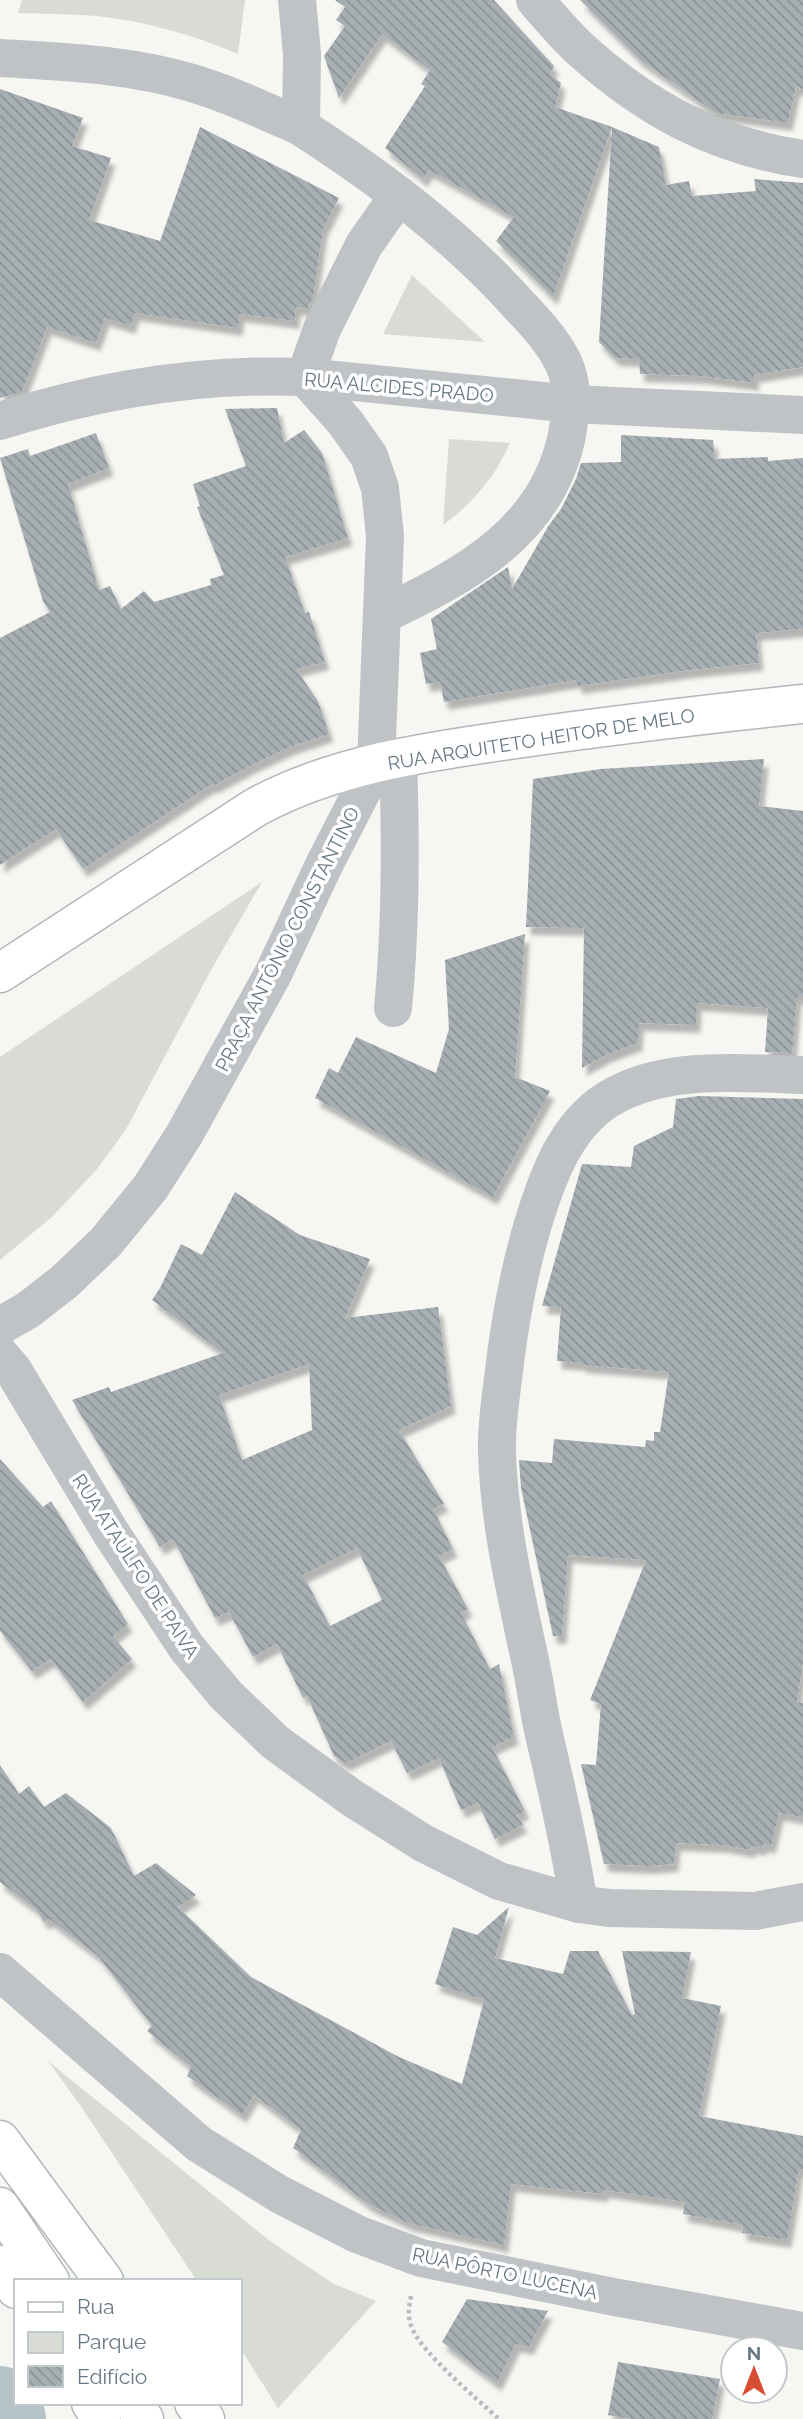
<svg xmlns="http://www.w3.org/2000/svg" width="803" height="2419" viewBox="0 0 803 2419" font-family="Raleway,sans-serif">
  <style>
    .park { fill: #d8dcd4 }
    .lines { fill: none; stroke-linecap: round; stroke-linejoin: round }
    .river { stroke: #b6c3c6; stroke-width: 70 }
    .building { fill: url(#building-back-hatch); fill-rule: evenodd; filter: url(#shadow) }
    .secondary-casing { stroke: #b2b7bb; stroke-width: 41 }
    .highway-casing { stroke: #b2b6b9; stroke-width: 41 }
    .path { stroke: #b9bcbe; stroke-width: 4.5; stroke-dasharray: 3.5 3.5; stroke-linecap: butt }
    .street { stroke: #bfc3c6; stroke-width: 38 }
    .secondary { stroke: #fff; stroke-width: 38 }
    .highway { stroke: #fff; stroke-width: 38 }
    .labels { text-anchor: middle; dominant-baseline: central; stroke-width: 7; stroke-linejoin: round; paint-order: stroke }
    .street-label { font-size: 19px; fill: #677882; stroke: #fff }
  </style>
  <defs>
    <pattern id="building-back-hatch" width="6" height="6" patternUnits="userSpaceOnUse" patternTransform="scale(1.75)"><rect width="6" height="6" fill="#a7afb3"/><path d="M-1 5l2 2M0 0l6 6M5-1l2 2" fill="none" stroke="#8c9397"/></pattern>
    <filter id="shadow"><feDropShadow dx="4.5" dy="8" stdDeviation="2" flood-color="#0004"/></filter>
  </defs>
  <rect width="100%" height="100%" fill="#f6f6f3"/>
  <g class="park">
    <path d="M 22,0 L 245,0 L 238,54 C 196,36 149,22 104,17 C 75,13 46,15 18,13 Z"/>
    <path d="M 412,275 L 485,342 L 383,334 Z"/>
    <path d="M 449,439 L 510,443 C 495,477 473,503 443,525 Z"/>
    <path d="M 262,882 L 211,970 L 125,1131 L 97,1169 L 53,1216 L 0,1260 L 0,1057 Z"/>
    <path d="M 48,2061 L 270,2241 L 334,2284 L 376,2301 L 278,2408 L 240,2348 L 240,2281 L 197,2281 L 80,2105 Z"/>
  </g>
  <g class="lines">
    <path class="river" d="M 0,2401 L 11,2419"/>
  </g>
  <g class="building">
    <path d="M 335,0 L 494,0 L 554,66 L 550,74 L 561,83 L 555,107 L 612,127 L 553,297 L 496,241 L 514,217 L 429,170 L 423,179 L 385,148 L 425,86 L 421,84 L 430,70 L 382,34 L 339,98 L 324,56 L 345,26 L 336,20 L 345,7 Z"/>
    <path d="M 580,0 L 803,0 L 803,89 L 796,87 L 788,123 L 716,113 L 640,60 Z"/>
    <path d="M 0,89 L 83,118 L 72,146 L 111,158 L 89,220 L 160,241 L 200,127 L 339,198 L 323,229 L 313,298 L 307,309 L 296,307 L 295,321 L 240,314 L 238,328 L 135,313 L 131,326 L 105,318 L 96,343 L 47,327 L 22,392 L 0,398 Z"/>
    <path d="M 612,127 L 659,147 L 666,185 L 689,181 L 692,196 L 756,191 L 754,179 L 803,183 L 803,367 L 754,375 L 755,383 L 700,376 L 640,374 L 639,359 L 615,358 L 599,342 Z"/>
    <path d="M 277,408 L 284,443 L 304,430 L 322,453 L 348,538 L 285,557 L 305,613 L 309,612 L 325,662 L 296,669 L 318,701 L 329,734 L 290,747 L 252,765 L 213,786 L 212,784 L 83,869 L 56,829 L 0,865 L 0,638 L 50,612 L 43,601 L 0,458 L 28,449 L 30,456 L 96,433 L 109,468 L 68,484 L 99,590 L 110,586 L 121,609 L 144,591 L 154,602 L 211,585 L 210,579 L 224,575 L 197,507 L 200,506 L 193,484 L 246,466 L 225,409 Z"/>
    <path d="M 621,435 L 713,440 L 715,459 L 768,457 L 768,461 L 803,458 L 803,629 L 756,633 L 759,663 L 690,670 L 578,686 L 576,680 L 444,702 L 440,682 L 426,684 L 420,653 L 437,649 L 431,619 L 508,567 L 512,589 L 549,525 L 561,509 L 576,479 L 581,463 L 621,462 Z"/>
    <path d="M 764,759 L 759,806 L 803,811 L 803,997 L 797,997 L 792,1053 L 765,1052 L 768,1008 L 697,1003 L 696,1025 L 639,1023 L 638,1043 L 606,1055 L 582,1068 L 584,928 L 526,927 L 533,779 L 601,769 Z"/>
    <path d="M 525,934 L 515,1077 L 550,1091 L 493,1197 L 315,1098 L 329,1068 L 338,1073 L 356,1037 L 436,1073 L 449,1029 L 445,960 Z"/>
    <path d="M 699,1096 L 803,1099 L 803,1663 L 797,1702 L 803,1703 L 803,1817 L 779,1813 L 771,1846 L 763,1844 L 762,1848 L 752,1846 L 751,1850 L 724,1845 L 676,1843 L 674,1864 L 649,1866 L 604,1864 L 581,1764 L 596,1765 L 601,1704 L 590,1700 L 646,1560 L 568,1555 L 562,1636 L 553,1636 L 521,1488 L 519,1460 L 552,1463 L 554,1439 L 645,1447 L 646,1440 L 654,1441 L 654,1432 L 660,1432 L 669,1372 L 582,1365 L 582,1363 L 557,1361 L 561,1307 L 542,1306 L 582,1164 L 631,1167 L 634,1146 L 673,1127 L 676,1099 Z"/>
    <path d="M 235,1192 L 300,1235 L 370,1259 L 345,1318 L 438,1307 L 451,1406 L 399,1430 L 444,1504 L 433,1509 L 453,1549 L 439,1556 L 468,1609 L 461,1613 L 490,1669 L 499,1664 L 514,1737 L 492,1747 L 525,1811 L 517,1815 L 523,1825 L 495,1839 L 478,1803 L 461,1810 L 439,1758 L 407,1773 L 391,1741 L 346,1763 L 334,1756 L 307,1696 L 303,1698 L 277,1644 L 253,1657 L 229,1612 L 215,1618 L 173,1539 L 160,1547 L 72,1400 L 109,1387 L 111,1392 L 223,1353 L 152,1300 L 160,1288 L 181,1244 L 202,1255 ZM 309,1364 L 312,1430 L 242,1460 L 219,1395 ZM 357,1548 L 382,1600 L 330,1626 L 303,1575 Z"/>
    <path d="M 0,1459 L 43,1507 L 51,1501 L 128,1624 L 113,1636 L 132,1659 L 83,1702 L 51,1659 L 32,1671 L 0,1631 Z"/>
    <path d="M 0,1765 L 19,1794 L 29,1786 L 44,1807 L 66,1793 L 111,1828 L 134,1876 L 156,1863 L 196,1895 L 178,1907 L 251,1977 L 397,2056 L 462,2084 L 484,2000 L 435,1984 L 453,1927 L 477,1935 L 509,1907 L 495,1958 L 563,1974 L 570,1951 L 598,1951 L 632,2015 L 635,2014 L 622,1951 L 691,1952 L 682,1998 L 721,2006 L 699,2116 L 803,2136 L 803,2169 L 799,2169 L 787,2240 L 742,2233 L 743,2225 L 683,2214 L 685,2202 L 604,2190 L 603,2194 L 511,2184 L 504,2245 L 408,2223 L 370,2205 L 293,2148 L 301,2130 L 254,2095 L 242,2115 L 187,2076 L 191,2067 L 147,2031 L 152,2026 L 98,1956 L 49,1919 L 44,1922 L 36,1909 L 0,1882 Z"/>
    <path d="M 467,2299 L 548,2311 L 529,2347 L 516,2344 L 497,2383 L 442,2342 Z"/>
    <path d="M 618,2362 L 720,2379 L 712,2419 L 631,2419 L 608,2415 Z"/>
  </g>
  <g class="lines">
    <defs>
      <g id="secondary">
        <path d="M 0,973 L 256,807 C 337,763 432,751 523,738 C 616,725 709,714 803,704"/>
        <path d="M 0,2140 L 104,2281"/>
        <path d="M 194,2403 L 205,2419"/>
      </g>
      <g id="highway">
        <path d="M 0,2207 L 50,2281"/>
        <path d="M 0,2265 L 16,2289"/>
        <path d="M 91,2403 L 101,2419"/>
        <path d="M 133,2403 L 144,2419"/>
      </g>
    </defs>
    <use href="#secondary" class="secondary-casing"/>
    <use href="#highway" class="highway-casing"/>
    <path class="path" d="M 411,2296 C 409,2307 407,2317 412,2328 C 422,2353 477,2399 499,2419"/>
    <g class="street">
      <path d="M 297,0 L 302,54 L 301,127 C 380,178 455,234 518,304 C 535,322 552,340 563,362 C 575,387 571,410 567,435 C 547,533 464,576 382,615"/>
      <path d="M 535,0 C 549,16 563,33 579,48 C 645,108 714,146 803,159"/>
      <path d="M 0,58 C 64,62 130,64 192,83 C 229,94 265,111 301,127"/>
      <path d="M 0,421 C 98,390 202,373 305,377 L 573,404 L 803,415"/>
      <path d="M 393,1008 C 401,925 401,843 398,759"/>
      <path d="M 0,1326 L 28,1310 L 64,1282 L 105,1243 L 150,1188 L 184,1135 L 273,974 L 324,865 L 376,764 L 385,536 L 380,488 L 369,456 L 345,422 L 305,377 L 322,329 L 364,245 L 399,195"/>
      <path d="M 0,1355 L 13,1370 L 111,1533 L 187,1648 L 226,1695 L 275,1742 L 352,1798 L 423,1843 L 499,1881 L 579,1904 L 609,1908 L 755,1911 L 803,1902"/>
      <path d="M 579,1904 C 570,1848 558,1794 545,1739 C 538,1710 535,1680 528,1651 C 514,1586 499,1519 497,1453 C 496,1428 500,1403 503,1379 C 509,1326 518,1274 533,1224 C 547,1178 565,1127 607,1100 C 662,1065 741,1073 803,1075"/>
      <path d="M 0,1972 L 199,2144 L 279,2194 L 357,2234 L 421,2258 L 614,2297 L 803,2331"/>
    </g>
    <use href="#secondary" class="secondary"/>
    <use href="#highway" class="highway"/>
  </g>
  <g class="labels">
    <g class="street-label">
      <text transform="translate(399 387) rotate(5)">RUA ALCIDES PRADO</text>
      <text transform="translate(541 739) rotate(-9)">RUA ARQUITETO HEITOR DE MELO</text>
      <text transform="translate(287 939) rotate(-63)">PRAÇA ANTÔNIO CONSTANTINO</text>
      <text transform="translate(136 1566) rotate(57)">RUA ATAÚLFO DE PAIVA</text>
      <text transform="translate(505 2273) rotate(12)">RUA PÔRTO LUCENA</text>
    </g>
  </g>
  <rect x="14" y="2279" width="228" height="126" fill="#ffffff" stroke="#c2c9cd" stroke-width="2"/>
  <rect x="28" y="2302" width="35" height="10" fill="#ffffff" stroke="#c2c9cd" stroke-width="2"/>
  <text x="77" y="2314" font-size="21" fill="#677882">Rua</text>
  <rect x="28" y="2332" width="35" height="21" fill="#d8dcd4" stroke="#c2c9cd" stroke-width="2"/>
  <text x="77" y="2349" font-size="21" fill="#677882">Parque</text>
  <rect x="28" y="2366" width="35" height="21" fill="url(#building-back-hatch)" stroke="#c2c9cd" stroke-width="2"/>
  <text x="77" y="2384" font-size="21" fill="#677882">Edifício</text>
  <g transform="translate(754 2370)"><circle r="33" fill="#ffffff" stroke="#c2c9cd" stroke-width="2"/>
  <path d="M0-5L12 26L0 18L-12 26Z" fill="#d74d32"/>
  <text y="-10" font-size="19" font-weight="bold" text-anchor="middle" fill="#677882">N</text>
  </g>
</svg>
